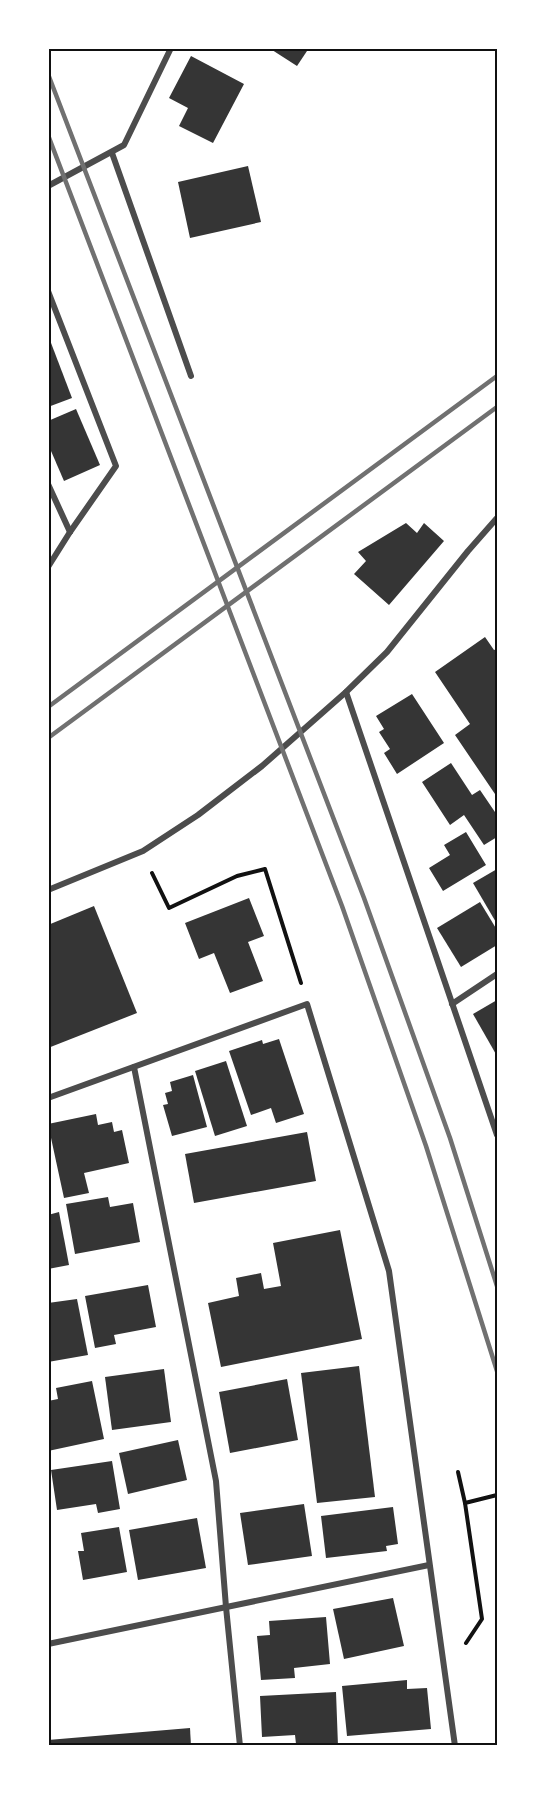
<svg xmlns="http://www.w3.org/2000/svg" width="545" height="1794" viewBox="0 0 545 1794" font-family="Quicksand,sans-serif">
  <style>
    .building { fill: #353535 }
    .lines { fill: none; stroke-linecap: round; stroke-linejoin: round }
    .path { stroke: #111; stroke-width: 4 }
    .minor { stroke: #4c4c4c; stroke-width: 6 }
    .rail { stroke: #707070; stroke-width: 4.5 }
    .neatline { fill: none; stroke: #111; stroke-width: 2 }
  </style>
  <rect width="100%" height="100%" fill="#fff"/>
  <g class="building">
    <path d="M 269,48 L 309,48 L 297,66 Z"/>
    <path d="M 191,56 L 244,84 L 213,143 L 179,126 L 188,108 L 169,98 Z"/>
    <path d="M 248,166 L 261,222 L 190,238 L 178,182 Z"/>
    <path d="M 48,335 L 72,398 L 48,407 Z"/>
    <path d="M 76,409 L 100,465 L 64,481 L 48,444 L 48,421 Z"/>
    <path d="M 406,523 L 417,533 L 424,523 L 444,541 L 389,605 L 354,574 L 366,561 L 358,552 Z"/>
    <path d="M 485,637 L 494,650 L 497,649 L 497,793 L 495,794 L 455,735 L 470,724 L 435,672 Z"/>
    <path d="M 412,694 L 444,743 L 397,774 L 384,753 L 390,749 L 379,732 L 384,729 L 376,716 Z"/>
    <path d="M 451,763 L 472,795 L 480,790 L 497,815 L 497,837 L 484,845 L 464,815 L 450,825 L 422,782 Z"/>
    <path d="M 466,832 L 486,865 L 443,891 L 429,868 L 450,855 L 444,845 Z"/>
    <path d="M 497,869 L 497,924 L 473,883 Z"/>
    <path d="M 249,898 L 264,936 L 248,942 L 263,981 L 230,993 L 214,953 L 199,959 L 185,923 Z"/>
    <path d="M 480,902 L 497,930 L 497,945 L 461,967 L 437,928 Z"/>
    <path d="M 94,906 L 137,1013 L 48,1048 L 48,925 Z"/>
    <path d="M 497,1000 L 497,1056 L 473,1014 Z"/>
    <path d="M 279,1039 L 304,1114 L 276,1123 L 271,1108 L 251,1115 L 229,1051 L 262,1040 L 263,1044 Z"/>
    <path d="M 226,1061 L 247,1126 L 215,1136 L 195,1071 Z"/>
    <path d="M 193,1075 L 207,1127 L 172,1136 L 163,1105 L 168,1104 L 165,1093 L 172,1091 L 170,1082 Z"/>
    <path d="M 96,1114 L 98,1125 L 112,1122 L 114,1132 L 122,1130 L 129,1163 L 84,1173 L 89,1193 L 64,1198 L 48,1124 Z"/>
    <path d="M 307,1132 L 316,1181 L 194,1203 L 185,1154 Z"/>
    <path d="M 108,1197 L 110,1207 L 133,1203 L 140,1242 L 75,1254 L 66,1204 Z"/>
    <path d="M 59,1212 L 69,1265 L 48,1269 L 48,1215 Z"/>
    <path d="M 340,1230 L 362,1339 L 221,1367 L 208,1303 L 239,1296 L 236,1278 L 261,1273 L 264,1289 L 281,1286 L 273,1243 Z"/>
    <path d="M 148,1285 L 156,1327 L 114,1335 L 116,1344 L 95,1348 L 85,1296 Z"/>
    <path d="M 77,1299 L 88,1355 L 48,1362 L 48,1303 Z"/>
    <path d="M 359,1366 L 375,1497 L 317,1503 L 301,1373 Z"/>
    <path d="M 164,1369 L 171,1422 L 112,1430 L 105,1377 Z"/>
    <path d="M 287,1379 L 298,1440 L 230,1453 L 219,1392 Z"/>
    <path d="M 92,1381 L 104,1439 L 48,1451 L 48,1401 L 58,1399 L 56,1388 Z"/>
    <path d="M 178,1440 L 187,1480 L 128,1494 L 119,1453 Z"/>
    <path d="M 112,1461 L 120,1509 L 98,1513 L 96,1504 L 57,1510 L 51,1470 Z"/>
    <path d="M 304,1504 L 312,1556 L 248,1565 L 240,1513 Z"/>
    <path d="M 393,1507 L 398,1544 L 386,1546 L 387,1551 L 326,1558 L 321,1516 Z"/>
    <path d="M 197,1518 L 206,1568 L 138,1580 L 129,1530 Z"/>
    <path d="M 119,1527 L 127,1572 L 83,1580 L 78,1551 L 84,1551 L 81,1533 Z"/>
    <path d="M 393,1598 L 404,1646 L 344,1659 L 333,1609 Z"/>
    <path d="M 326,1617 L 330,1664 L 294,1668 L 295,1678 L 261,1680 L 257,1636 L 270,1635 L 269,1621 Z"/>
    <path d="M 407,1680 L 407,1689 L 427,1688 L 431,1729 L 347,1736 L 342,1686 Z"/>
    <path d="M 336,1692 L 338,1746 L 312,1746 L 312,1743 L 296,1744 L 295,1735 L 262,1737 L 260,1696 Z"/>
    <path d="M 190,1728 L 191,1746 L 48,1746 L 48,1740 Z"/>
  </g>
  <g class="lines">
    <g class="path">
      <path d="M 152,873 L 169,908 L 237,876 L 265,869 L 301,983"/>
      <path d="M 458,1472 L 465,1503"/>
      <path d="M 466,1643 L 482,1619 L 465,1503 L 497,1495"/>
    </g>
    <g class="minor">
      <path d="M 112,153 L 191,376"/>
      <path d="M 48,186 L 124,145 L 171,48"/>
      <path d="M 48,291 L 116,466 L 70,532 L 48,567"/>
      <path d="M 48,484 L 70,532"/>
      <path d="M 346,692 L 497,1135"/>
      <path d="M 48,890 L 143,851 L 198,815 L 262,766 L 346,692 L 387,652 L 468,551 L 497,518"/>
      <path d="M 452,1004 L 497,974"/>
      <path d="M 134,1067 L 216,1481 L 226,1607 L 240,1746"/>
      <path d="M 48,1098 L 307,1004 L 389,1271 L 455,1746"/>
      <path d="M 48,1644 L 429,1565"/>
    </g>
    <g class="rail">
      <path d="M 48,74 L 364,898 L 450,1138 L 497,1286"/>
      <path d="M 48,135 L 342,906 L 426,1146 L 497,1371"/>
      <path d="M 48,707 L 497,376"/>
      <path d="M 48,738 L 497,407"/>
    </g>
  </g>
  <rect width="545" height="1794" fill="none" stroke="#ffffff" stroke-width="99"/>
  <rect x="50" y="50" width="446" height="1694" class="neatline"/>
</svg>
